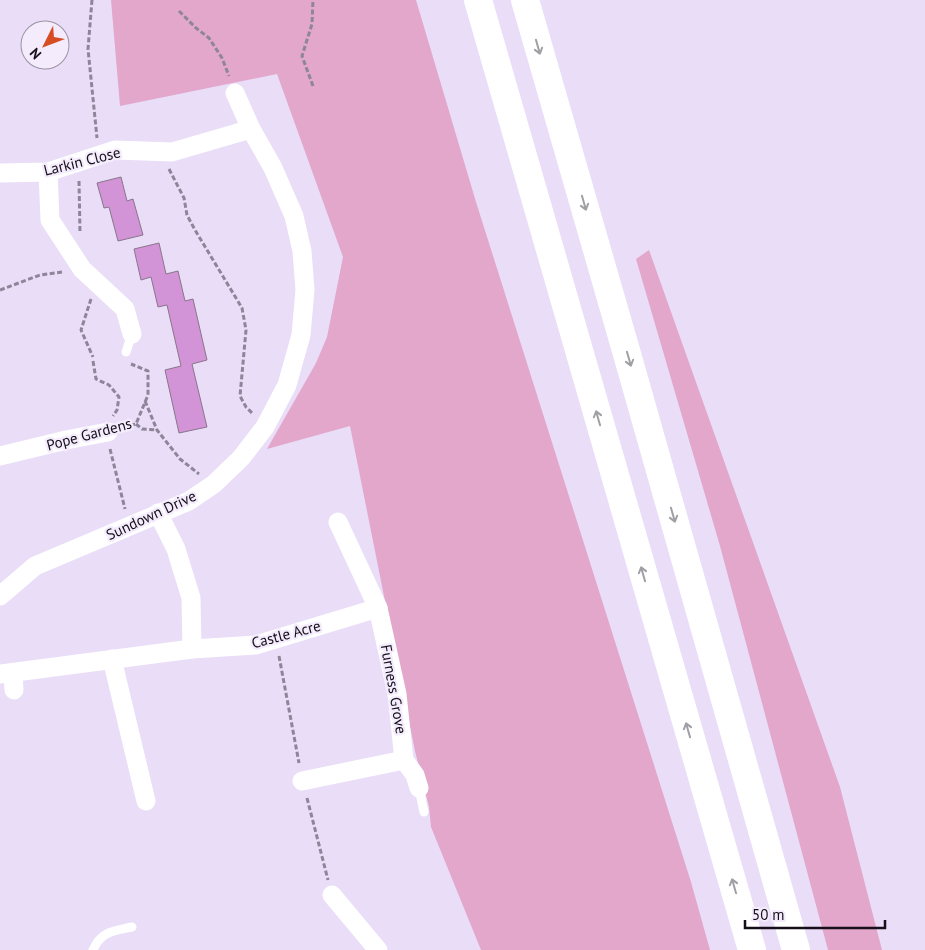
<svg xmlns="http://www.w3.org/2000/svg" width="925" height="950" viewBox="0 0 925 950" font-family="'PT Sans',sans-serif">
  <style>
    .green { fill: #e2a7cb }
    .building { fill: #d293d7; stroke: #89768a }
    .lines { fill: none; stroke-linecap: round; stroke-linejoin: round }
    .path { stroke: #8e8598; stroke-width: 3; stroke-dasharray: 5 2.5; stroke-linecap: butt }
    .service { stroke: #fff; stroke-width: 9 }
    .minor { stroke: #fff; stroke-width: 19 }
    .motorway { stroke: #fff; stroke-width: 28 }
    .oneway { stroke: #a19fa3 }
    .labels { text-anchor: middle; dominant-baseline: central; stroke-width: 4.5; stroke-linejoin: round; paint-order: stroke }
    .street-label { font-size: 15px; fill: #140f18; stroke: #f4ecfd }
  </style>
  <rect width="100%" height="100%" fill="#e9ddf8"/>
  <g class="green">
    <path d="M 111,0 L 416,0 L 476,202 L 691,882 L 710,950 L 481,950 L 431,827 L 429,807 L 415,751 L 350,426 L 267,449 L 316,363 L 327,337 L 343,257 L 277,74 L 120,106 Z"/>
    <path d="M 649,250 L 840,787 L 882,950 L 828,950 L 720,546 L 636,259 Z"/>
  </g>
  <g class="building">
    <path d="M 121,177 L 127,201 L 133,199 L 143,235 L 118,241 L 109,207 L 104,208 L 97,183 Z"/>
    <path d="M 159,243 L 166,274 L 178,271 L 185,301 L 193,299 L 207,360 L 192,364 L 207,427 L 179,433 L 165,370 L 181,366 L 167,305 L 158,307 L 151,277 L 141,280 L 134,249 Z"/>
  </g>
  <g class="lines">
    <g class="path">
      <path d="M 92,0 L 88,49 L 97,138"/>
      <path d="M 179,11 L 196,28 L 209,38 L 222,58 L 229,76"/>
      <path d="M 313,86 L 302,56 L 312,24 L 313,0"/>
      <path d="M 169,169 L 184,198 L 187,215 L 195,230 L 242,308 L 246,330 L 240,396 L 246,407 L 253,414"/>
      <path d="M 79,181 L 80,233"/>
      <path d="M 0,290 L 40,275 L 62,272"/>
      <path d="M 91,299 L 81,330 L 93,357"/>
      <path d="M 93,361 L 96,379 L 109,385 L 119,397 L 117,410 L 113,416"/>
      <path d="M 145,401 L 157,430 L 180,459 L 199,474"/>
      <path d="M 136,424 L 142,429 L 157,430"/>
      <path d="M 123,427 L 136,424 L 148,395 L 148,371 L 131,364"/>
      <path d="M 110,449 L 125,509"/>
      <path d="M 279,656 L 299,763"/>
      <path d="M 307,798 L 328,880"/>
    </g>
    <g class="service">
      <path d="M 126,352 L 132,334"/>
      <path d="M 419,788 L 424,812"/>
      <path d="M 93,950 C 101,931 114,931 132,927"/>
    </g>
    <g class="minor">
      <path d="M 48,172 L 50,220 L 82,269 L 125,309 L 132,334"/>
      <path d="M 0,173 L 48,172 L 115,150 L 172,152 L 251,129"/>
      <path d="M 0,456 L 66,440 L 108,432"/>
      <path d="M 158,513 L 176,549 L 191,598 L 192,649 L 256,645 L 378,608"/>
      <path d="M 0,596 L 35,566 L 189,501 L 214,484 L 241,458 L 265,427 L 287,385 L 301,335 L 305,290 L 302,251 L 294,216 L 273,168 L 251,129 L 235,93"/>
      <path d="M 112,659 L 146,801"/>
      <path d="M 13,673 L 14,690"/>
      <path d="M 0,674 L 192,649"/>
      <path d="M 404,760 L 415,775 L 419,788"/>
      <path d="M 302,781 L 404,760 L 397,694 L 378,608 L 338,522"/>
      <path d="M 332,895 L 378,950"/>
    </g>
    <g class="motorway">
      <path d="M 478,0 L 752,950"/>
      <path d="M 525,0 L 627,354 L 796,950"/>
    </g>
  </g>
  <defs><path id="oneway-shaft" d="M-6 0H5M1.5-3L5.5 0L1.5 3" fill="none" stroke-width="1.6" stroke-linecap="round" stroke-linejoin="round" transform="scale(1.25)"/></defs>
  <g class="oneway">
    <use href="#oneway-shaft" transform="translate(538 47) rotate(74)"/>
    <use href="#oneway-shaft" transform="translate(584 203) rotate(74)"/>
    <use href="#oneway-shaft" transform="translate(629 359) rotate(74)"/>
    <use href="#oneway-shaft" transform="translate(598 418) rotate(-106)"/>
    <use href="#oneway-shaft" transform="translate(673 515) rotate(74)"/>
    <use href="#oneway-shaft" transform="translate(643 574) rotate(-106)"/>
    <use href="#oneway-shaft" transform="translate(688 730) rotate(-106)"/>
    <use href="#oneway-shaft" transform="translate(734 886) rotate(-106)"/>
  </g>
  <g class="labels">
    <g class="street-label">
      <text transform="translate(82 161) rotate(-14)">Larkin Close</text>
      <text transform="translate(89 434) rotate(-15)">Pope Gardens</text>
      <text transform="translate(151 515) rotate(-25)">Sundown Drive</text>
      <text transform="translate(286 634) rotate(-15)">Castle Acre</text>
      <text transform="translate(394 689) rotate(80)">Furness Grove</text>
    </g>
  </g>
  <g transform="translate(45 45) rotate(228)"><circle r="24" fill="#f4ecfd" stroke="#9a94a1"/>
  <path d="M0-4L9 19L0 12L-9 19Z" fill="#d54d21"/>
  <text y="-8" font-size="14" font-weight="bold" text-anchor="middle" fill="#140f18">N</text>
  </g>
  <path d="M745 920v8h140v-8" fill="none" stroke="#140f18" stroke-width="2.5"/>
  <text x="752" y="920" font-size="15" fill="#140f18" stroke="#f4ecfd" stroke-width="4" paint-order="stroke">50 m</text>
</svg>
